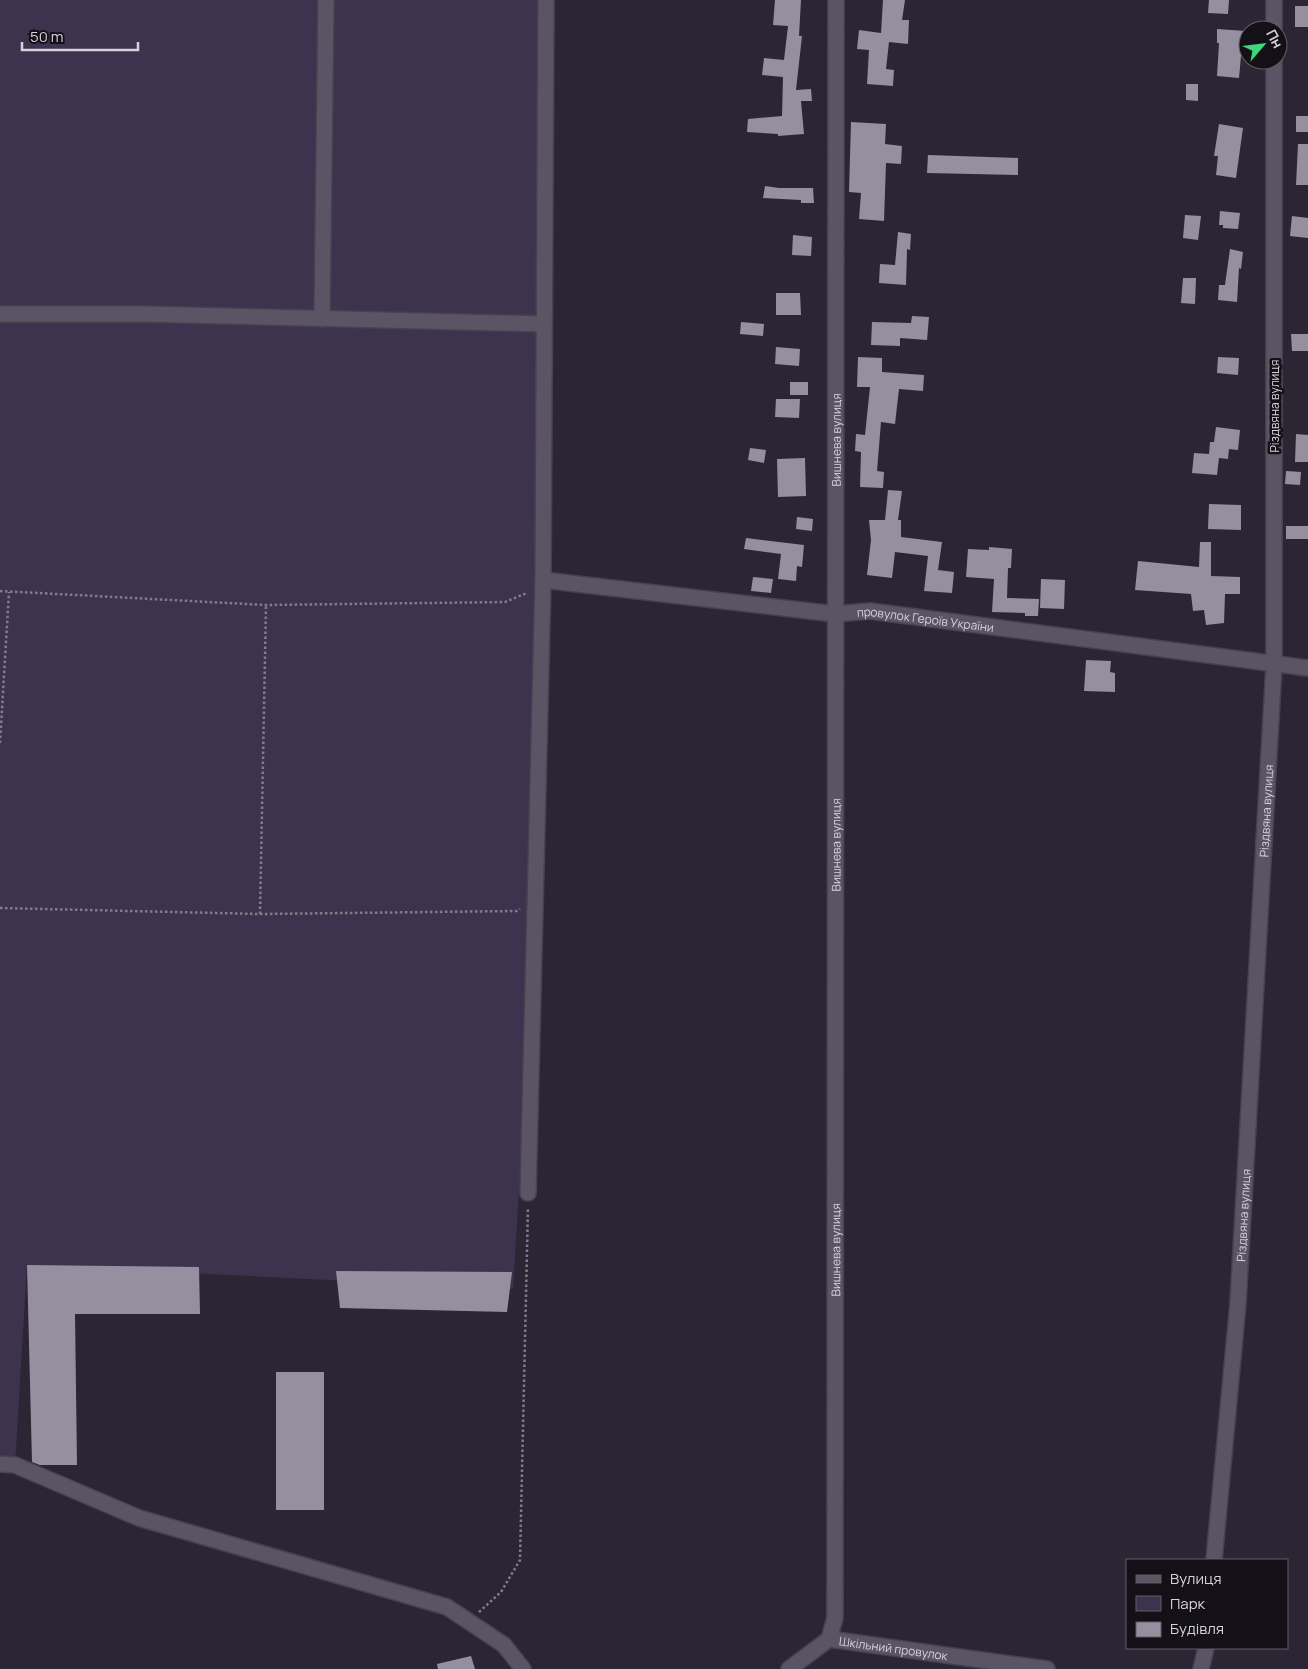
<svg xmlns="http://www.w3.org/2000/svg" width="1308" height="1669" viewBox="0 0 1308 1669" font-family="Manrope,sans-serif">
  <style>
    .green { fill: #3e334f }
    .building { fill: #958fa0 }
    .lines { fill: none; stroke-linecap: round; stroke-linejoin: round }
    .minor-casing { stroke: #46424e; stroke-width: 18 }
    .path { stroke: #827d88; stroke-width: 2.5; stroke-dasharray: 2.5 2.5; stroke-linecap: butt }
    .minor { stroke: #5a5464; stroke-width: 15 }
    .labels { text-anchor: middle; dominant-baseline: central; stroke-width: 5; stroke-linejoin: round; paint-order: stroke }
    .street-label { font-size: 12px; fill: #d5d2db; stroke: #131117 }
  </style>
  <rect width="100%" height="100%" fill="#2c2634"/>
  <path class="green" d="M 0,0 L 546,0 L 535,921 L 513,1289 L 27,1265 L 15,1465 L 0,1464 Z"/>
  <g class="building">
    <path d="M 775,0 L 801,0 L 799,36 L 802,36 L 796,90 L 811,89 L 812,101 L 801,101 L 804,134 L 778,136 L 778,134 L 747,132 L 748,119 L 782,116 L 783,77 L 762,75 L 764,58 L 784,60 L 788,26 L 773,25 Z"/>
    <path d="M 883,0 L 905,0 L 902,20 L 909,20 L 908,44 L 889,42 L 886,69 L 894,70 L 893,86 L 867,84 L 869,50 L 857,49 L 859,30 L 881,33 Z"/>
    <path d="M 1209,0 L 1229,0 L 1228,14 L 1208,13 Z"/>
    <rect x="1295" y="6" width="13" height="21"/>
    <path d="M 1217,29 L 1246,31 L 1245,45 L 1242,45 L 1239,78 L 1217,76 L 1219,43 L 1217,43 Z"/>
    <path d="M 1186,84 L 1198,84 L 1198,101 L 1186,100 Z"/>
    <rect x="1296" y="116" width="12" height="16"/>
    <path d="M 851,122 L 886,124 L 885,144 L 902,146 L 901,164 L 886,163 L 884,221 L 859,219 L 861,193 L 849,192 Z"/>
    <path d="M 1219,124 L 1243,128 L 1236,178 L 1216,175 L 1218,156 L 1214,156 Z"/>
    <path d="M 1298,144 L 1308,144 L 1308,185 L 1296,185 Z"/>
    <path d="M 928,155 L 1018,158 L 1018,175 L 927,173 Z"/>
    <path d="M 765,186 L 779,188 L 813,188 L 814,203 L 801,203 L 801,200 L 763,198 Z"/>
    <path d="M 1220,211 L 1240,213 L 1238,229 L 1223,228 L 1223,225 L 1219,225 Z"/>
    <path d="M 1185,215 L 1201,216 L 1198,240 L 1183,238 Z"/>
    <path d="M 1292,216 L 1308,218 L 1308,238 L 1290,236 Z"/>
    <path d="M 898,232 L 911,234 L 910,250 L 907,249 L 906,285 L 879,283 L 880,264 L 895,265 Z"/>
    <path d="M 793,235 L 812,237 L 811,256 L 792,255 Z"/>
    <path d="M 1230,249 L 1243,252 L 1241,269 L 1239,268 L 1237,302 L 1218,300 L 1219,285 L 1225,285 Z"/>
    <path d="M 1183,278 L 1196,278 L 1195,304 L 1181,303 Z"/>
    <path d="M 776,293 L 800,293 L 801,315 L 776,315 Z"/>
    <path d="M 912,316 L 929,317 L 927,340 L 900,338 L 900,346 L 871,345 L 872,322 L 911,323 Z"/>
    <path d="M 741,322 L 764,324 L 763,336 L 740,334 Z"/>
    <path d="M 1291,334 L 1308,334 L 1308,351 L 1292,351 Z"/>
    <path d="M 776,347 L 800,349 L 799,366 L 775,364 Z"/>
    <path d="M 858,357 L 882,358 L 882,372 L 924,375 L 923,391 L 899,389 L 895,424 L 881,422 L 877,471 L 884,472 L 883,488 L 860,487 L 861,452 L 855,451 L 856,434 L 865,435 L 870,387 L 857,387 Z"/>
    <path d="M 1218,357 L 1239,358 L 1238,375 L 1217,373 Z"/>
    <rect x="790" y="382" width="18" height="13"/>
    <path d="M 776,399 L 800,399 L 799,418 L 775,417 Z"/>
    <path d="M 1216,427 L 1240,430 L 1238,450 L 1229,449 L 1228,459 L 1219,458 L 1217,475 L 1192,473 L 1194,453 L 1209,454 L 1210,442 L 1214,442 Z"/>
    <path d="M 1296,434 L 1308,435 L 1308,462 L 1295,462 Z"/>
    <path d="M 750,448 L 766,450 L 764,463 L 748,460 Z"/>
    <path d="M 805,458 L 806,496 L 778,497 L 777,459 Z"/>
    <path d="M 1286,471 L 1301,472 L 1300,485 L 1285,484 Z"/>
    <path d="M 888,490 L 902,491 L 898,520 L 901,520 L 901,537 L 942,542 L 938,570 L 954,572 L 952,593 L 924,591 L 928,556 L 895,552 L 892,578 L 867,575 L 871,540 L 869,520 L 885,520 Z"/>
    <path d="M 1209,504 L 1241,505 L 1241,530 L 1208,529 Z"/>
    <path d="M 797,517 L 813,519 L 812,531 L 796,529 Z"/>
    <rect x="1286" y="526" width="22" height="13"/>
    <path d="M 746,538 L 804,545 L 802,567 L 797,566 L 796,581 L 778,579 L 781,554 L 744,549 Z"/>
    <path d="M 1200,542 L 1211,542 L 1211,576 L 1240,577 L 1240,594 L 1225,594 L 1224,623 L 1206,625 L 1204,610 L 1193,611 L 1191,594 L 1135,590 L 1138,561 L 1199,567 Z"/>
    <path d="M 989,547 L 1012,549 L 1011,568 L 1008,568 L 1007,598 L 1039,599 L 1038,616 L 1025,616 L 1025,613 L 992,612 L 994,579 L 966,577 L 968,549 L 989,550 Z"/>
    <path d="M 753,577 L 773,579 L 771,593 L 751,591 Z"/>
    <path d="M 1041,579 L 1065,580 L 1064,609 L 1040,608 Z"/>
    <path d="M 1086,660 L 1111,661 L 1110,672 L 1115,673 L 1115,692 L 1084,691 Z"/>
    <path d="M 27,1265 L 199,1267 L 200,1314 L 75,1314 L 77,1465 L 40,1465 L 32,1462 Z"/>
    <path d="M 336,1271 L 512,1272 L 507,1312 L 340,1308 Z"/>
    <rect x="276" y="1372" width="48" height="138"/>
    <path d="M 471,1656 L 475,1669 L 438,1669 L 437,1664 Z"/>
  </g>
  <g class="lines">
    <defs>
      <g id="minor">
        <path d="M 1274,0 L 1274,30"/>
        <path d="M 0,314 L 142,314 L 544,324"/>
        <path d="M 322,319 L 326,0"/>
        <path id="s1" d="M 543,580 L 835,614 L 870,611 L 1308,668"/>
        <path d="M 528,1193 L 543,580 L 546,0"/>
        <path d="M 0,1464 L 15,1465 L 139,1518 L 447,1607 L 504,1645 L 523,1669"/>
        <path id="s2" d="M 1214,1560 L 1238,1303 L 1274,665 L 1274,60"/>
        <path id="s3" d="M 829,1639 L 1047,1669"/>
        <path id="s4" d="M 789,1669 L 829,1639 L 835,1618 L 836,0"/>
        <path d="M 1201,1669 L 1206,1648"/>
      </g>
    </defs>
    <use href="#minor" class="minor-casing"/>
    <g class="path">
      <path d="M 0,591 L 266,605 L 505,602 L 527,593"/>
      <path d="M 0,743 L 9,592"/>
      <path d="M 0,908 L 260,914 L 517,911 L 520,909"/>
      <path d="M 260,914 L 266,605"/>
      <path d="M 479,1612 L 501,1592 L 520,1560 L 528,1207"/>
    </g>
    <use href="#minor" class="minor"/>
  </g>
  <g class="labels">
    <g class="street-label">
      <text transform="translate(1274 406) rotate(-90)">Різдвяна вулиця</text>
      <text stroke="none"><textPath href="#s4" startOffset="1250">Вишнева вулиця</textPath></text>
      <text stroke="none"><textPath href="#s1" startOffset="385">провулок Героїв України</textPath></text>
      <text stroke="none"><textPath href="#s2" startOffset="751">Різдвяна вулиця</textPath></text>
      <text stroke="none"><textPath href="#s4" startOffset="845">Вишнева вулиця</textPath></text>
      <text stroke="none"><textPath href="#s2" startOffset="346">Різдвяна вулиця</textPath></text>
      <text stroke="none"><textPath href="#s4" startOffset="440">Вишнева вулиця</textPath></text>
      <text stroke="none"><textPath href="#s3" startOffset="65">Шкільний провулок</textPath></text>
    </g>
  </g>
  <rect x="1126" y="1559" width="162" height="90" fill="#131117" stroke="#615e65"/>
  <rect x="1136" y="1575" width="25" height="8" fill="#5a5464" stroke="#615e65"/>
  <text x="1170" y="1584" font-size="15" fill="#d5d2db">Вулиця</text>
  <rect x="1136" y="1596" width="25" height="15" fill="#3e334f" stroke="#615e65"/>
  <text x="1170" y="1609" font-size="15" fill="#d5d2db">Парк</text>
  <rect x="1136" y="1622" width="25" height="15" fill="#958fa0" stroke="#615e65"/>
  <text x="1170" y="1634" font-size="15" fill="#d5d2db">Будівля</text>
  <g transform="translate(1263 45) rotate(62)"><circle r="24" fill="#131117" stroke="#615e65"/>
  <path d="M0-4L9 19L0 12L-9 19Z" fill="#40d77c"/>
  <text y="-8" font-size="14" font-weight="bold" text-anchor="middle" fill="#d5d2db">Пн</text>
  </g>
  <path d="M22 42v8h116v-8" fill="none" stroke="#d5d2db" stroke-width="2.5"/>
  <text x="30" y="42" font-size="15" fill="#d5d2db" stroke="#131117" stroke-width="4" paint-order="stroke">50 m</text>
</svg>
